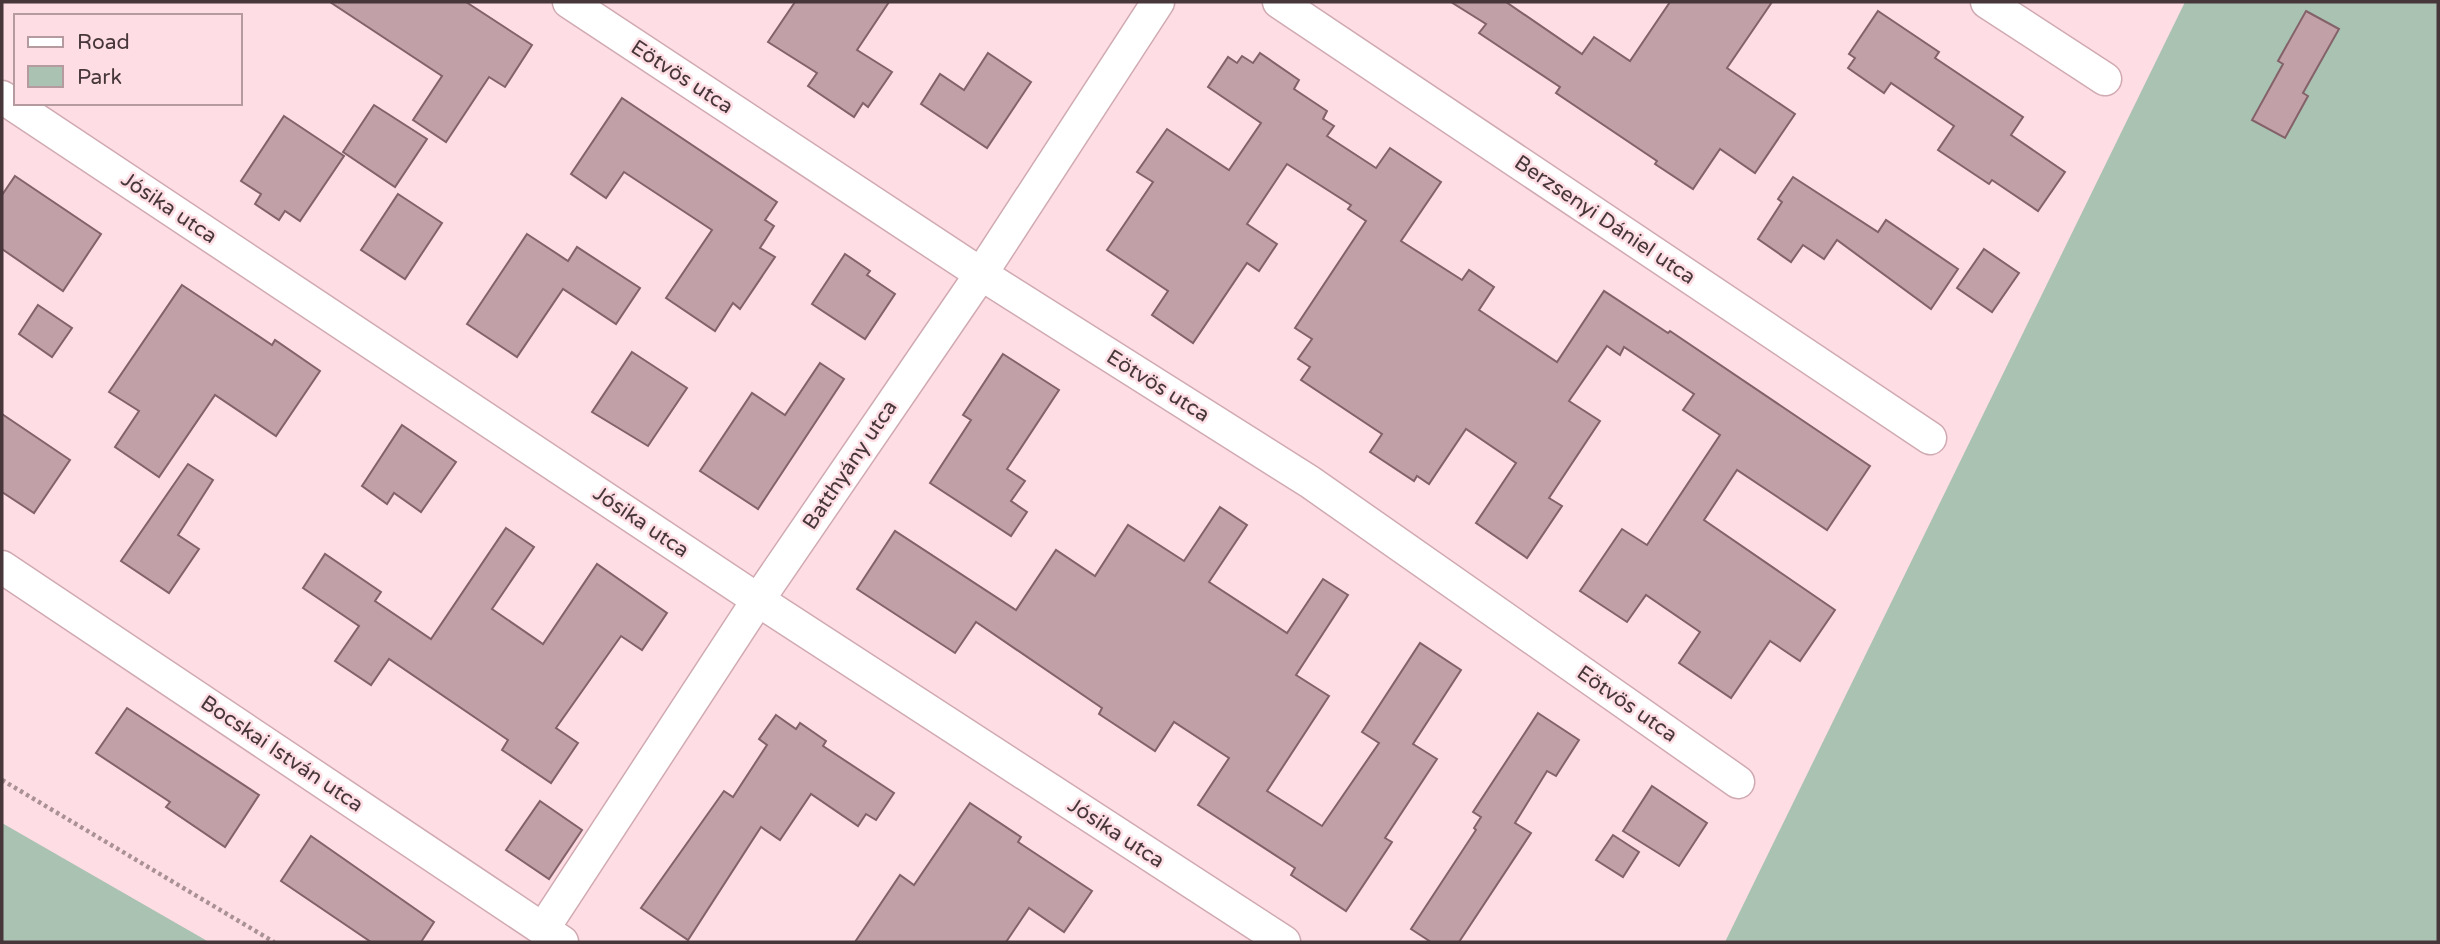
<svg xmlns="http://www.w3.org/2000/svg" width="2440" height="944" viewBox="0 0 2440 944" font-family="'Varela Round',sans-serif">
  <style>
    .green { fill: #a9c2b2 }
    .building { fill: #c2a0a7; stroke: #84626a; stroke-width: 2 }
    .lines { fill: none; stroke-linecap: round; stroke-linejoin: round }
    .street-casing { stroke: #d0aab2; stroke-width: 35 }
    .path { stroke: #aa9196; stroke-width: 4.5; stroke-dasharray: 3.5 3.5; stroke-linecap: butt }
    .street { stroke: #fff; stroke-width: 32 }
    .labels { text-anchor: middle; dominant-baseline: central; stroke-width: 5; stroke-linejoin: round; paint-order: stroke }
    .street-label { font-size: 21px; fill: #47373a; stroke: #fedde4 }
  </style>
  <rect width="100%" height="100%" fill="#fedde4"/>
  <g class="green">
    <path d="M 2185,2 L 2438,2 L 2438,942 L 1725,942 Z"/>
    <path d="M 2,823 L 209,942 L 2,942 Z"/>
  </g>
  <g class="building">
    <path d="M 330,2 L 466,2 L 532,45 L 505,87 L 489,77 L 446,142 L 413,120 L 442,76 Z"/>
    <path d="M 795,2 L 889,2 L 857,50 L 892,72 L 868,107 L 863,103 L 854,117 L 808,86 L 817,73 L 768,42 Z"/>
    <path d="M 1451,2 L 1506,2 L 1582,54 L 1594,37 L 1630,61 L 1670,2 L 1772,2 L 1727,68 L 1795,114 L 1755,173 L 1720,149 L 1693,189 L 1655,164 L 1657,161 L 1556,93 L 1560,87 L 1479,33 L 1486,24 Z"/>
    <path d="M 1878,11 L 1939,52 L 1935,58 L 2023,117 L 2011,135 L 2065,172 L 2038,211 L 1992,180 L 1989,184 L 1938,150 L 1954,126 L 1891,83 L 1884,93 L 1848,68 L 1855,58 L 1849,54 Z"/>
    <path d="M 2306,11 L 2339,29 L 2303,93 L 2308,96 L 2285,138 L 2252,120 L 2283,64 L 2278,61 Z"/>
    <path d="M 988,53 L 1031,82 L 987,148 L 921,104 L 940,74 L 964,90 Z"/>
    <path d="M 1260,53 L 1299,80 L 1294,89 L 1327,111 L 1323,119 L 1334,126 L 1327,136 L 1376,168 L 1390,148 L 1441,182 L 1401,241 L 1462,280 L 1469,270 L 1494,287 L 1479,310 L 1557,362 L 1604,291 L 1668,333 L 1670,331 L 1870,466 L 1827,530 L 1737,470 L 1704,520 L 1835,610 L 1800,661 L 1770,641 L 1731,698 L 1679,663 L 1700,632 L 1646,595 L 1627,622 L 1580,591 L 1622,529 L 1647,545 L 1720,435 L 1683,410 L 1694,394 L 1624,347 L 1620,355 L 1607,346 L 1569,401 L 1600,421 L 1549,498 L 1562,506 L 1527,558 L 1476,523 L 1516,463 L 1466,429 L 1429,484 L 1417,476 L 1414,481 L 1370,452 L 1382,434 L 1301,380 L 1310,367 L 1298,359 L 1312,339 L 1295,328 L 1366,221 L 1348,209 L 1351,205 L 1287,164 L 1247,224 L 1277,244 L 1259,271 L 1247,263 L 1193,343 L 1152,315 L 1168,291 L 1107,250 L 1153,182 L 1137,172 L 1167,129 L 1229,170 L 1261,123 L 1208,87 L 1228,57 L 1237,63 L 1242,56 L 1253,63 Z"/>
    <path d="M 622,98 L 777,202 L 765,220 L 774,226 L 760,248 L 775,257 L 740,309 L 733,303 L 715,331 L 666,298 L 712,230 L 624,172 L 606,198 L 571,174 Z"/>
    <path d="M 374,105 L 427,139 L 395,187 L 343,152 Z"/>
    <path d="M 284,116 L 344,156 L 300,221 L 285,211 L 279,220 L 255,204 L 261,194 L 241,181 Z"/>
    <path d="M 15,176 L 101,234 L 63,291 L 2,249 L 2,195 Z"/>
    <path d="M 1793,177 L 1878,232 L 1886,220 L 1958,269 L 1931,309 L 1837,240 L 1824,259 L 1803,245 L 1791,262 L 1758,239 L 1782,202 L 1778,199 Z"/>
    <path d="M 398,194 L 442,223 L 405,279 L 361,250 Z"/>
    <path d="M 527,234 L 568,261 L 577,247 L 640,288 L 616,324 L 563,289 L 517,357 L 467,324 Z"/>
    <path d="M 1984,249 L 2019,273 L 1992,312 L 1957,288 Z"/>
    <path d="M 845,254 L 870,271 L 867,275 L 895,294 L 865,339 L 812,304 Z"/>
    <path d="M 182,285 L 272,345 L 275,340 L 320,371 L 276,436 L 215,395 L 159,477 L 115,447 L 139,411 L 109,392 Z"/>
    <path d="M 38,305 L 72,328 L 52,357 L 19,334 Z"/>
    <path d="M 632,352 L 687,388 L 648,446 L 592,412 Z"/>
    <path d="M 1003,354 L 1059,390 L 1007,469 L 1025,481 L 1011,501 L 1027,512 L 1011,536 L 930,483 L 971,420 L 963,415 Z"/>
    <path d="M 820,363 L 844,379 L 758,509 L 700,471 L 752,393 L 785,415 Z"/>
    <path d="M 2,414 L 70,460 L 34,513 L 2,492 Z"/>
    <path d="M 402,425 L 456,462 L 421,512 L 394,493 L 387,504 L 362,486 Z"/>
    <path d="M 188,464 L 213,480 L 178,535 L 199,549 L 169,593 L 121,561 Z"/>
    <path d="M 1220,507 L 1247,525 L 1209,582 L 1287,633 L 1323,579 L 1348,595 L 1296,675 L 1329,696 L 1267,791 L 1322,826 L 1379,743 L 1362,732 L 1420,643 L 1461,670 L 1413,744 L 1437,759 L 1385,838 L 1392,842 L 1346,911 L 1291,875 L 1295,868 L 1198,805 L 1229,758 L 1174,722 L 1155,751 L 1099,714 L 1102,708 L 976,622 L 955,653 L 857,589 L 895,531 L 1016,610 L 1056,550 L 1095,576 L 1128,525 L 1184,561 Z"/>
    <path d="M 506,528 L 534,547 L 492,609 L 543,644 L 597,564 L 667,613 L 642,650 L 621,636 L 556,728 L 578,743 L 551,783 L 502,750 L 508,740 L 389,659 L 371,685 L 335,661 L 359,626 L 303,588 L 325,554 L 381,592 L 375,601 L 431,639 Z"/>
    <path d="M 127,708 L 259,795 L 225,847 L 166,807 L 170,802 L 96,753 Z"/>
    <path d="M 1538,713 L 1579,740 L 1556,776 L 1547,771 L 1515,823 L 1531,833 L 1459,942 L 1431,942 L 1411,929 L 1476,830 L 1474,828 L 1481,817 L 1473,812 Z"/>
    <path d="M 776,715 L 796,729 L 800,723 L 826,741 L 823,746 L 894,793 L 876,820 L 866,814 L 858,826 L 811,794 L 780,840 L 761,827 L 688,940 L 641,908 L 724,791 L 733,797 L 767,745 L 759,739 Z"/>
    <path d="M 1652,786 L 1707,823 L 1679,866 L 1623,831 Z"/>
    <path d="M 540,801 L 582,830 L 549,879 L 506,850 Z"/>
    <path d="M 970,803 L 1021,837 L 1018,842 L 1092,891 L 1064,932 L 1029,908 L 1006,942 L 855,942 L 900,875 L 914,885 Z"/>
    <path d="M 1613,835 L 1639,852 L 1623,877 L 1596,860 Z"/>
    <path d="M 311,836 L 434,922 L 421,942 L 371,942 L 281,881 Z"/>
  </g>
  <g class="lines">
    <defs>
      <g id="street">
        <path d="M 569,2 L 981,274 L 1310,482 L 1738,782"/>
        <path d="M 1279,2 L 1930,438"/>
        <path d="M 1987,2 L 2105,79"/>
        <path d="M 2,97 L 758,600 L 1284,942"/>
        <path d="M 2,567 L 562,942"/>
        <path d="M 543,929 L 758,600 L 981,274 L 1158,2"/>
      </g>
    </defs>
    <use href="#street" class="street-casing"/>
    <path class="path" d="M 2,780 L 274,942"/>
    <use href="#street" class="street"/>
  </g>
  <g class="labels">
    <g class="street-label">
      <text transform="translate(682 77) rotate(33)">Eötvös utca</text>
      <text transform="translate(169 208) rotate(34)">Jósika utca</text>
      <text transform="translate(1605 220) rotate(34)">Berzsenyi Dániel utca</text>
      <text transform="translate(1158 386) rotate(32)">Eötvös utca</text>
      <text transform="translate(850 465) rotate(-56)">Batthyány utca</text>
      <text transform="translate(641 522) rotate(34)">Jósika utca</text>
      <text transform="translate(1627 704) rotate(35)">Eötvös utca</text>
      <text transform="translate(282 754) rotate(34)">Bocskai István utca</text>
      <text transform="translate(1116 833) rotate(33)">Jósika utca</text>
    </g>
  </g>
  <rect width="2440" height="944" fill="none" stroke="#47373a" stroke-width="7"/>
  <rect x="14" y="14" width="228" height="91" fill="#fedde4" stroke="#b59ba0" stroke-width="2"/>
  <rect x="28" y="37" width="35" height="10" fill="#ffffff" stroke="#b59ba0" stroke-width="2"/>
  <text x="77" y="49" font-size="21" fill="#47373a">Road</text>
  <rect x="28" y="66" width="35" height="21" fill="#a9c2b2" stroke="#b59ba0" stroke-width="2"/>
  <text x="77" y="84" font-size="21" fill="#47373a">Park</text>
</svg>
